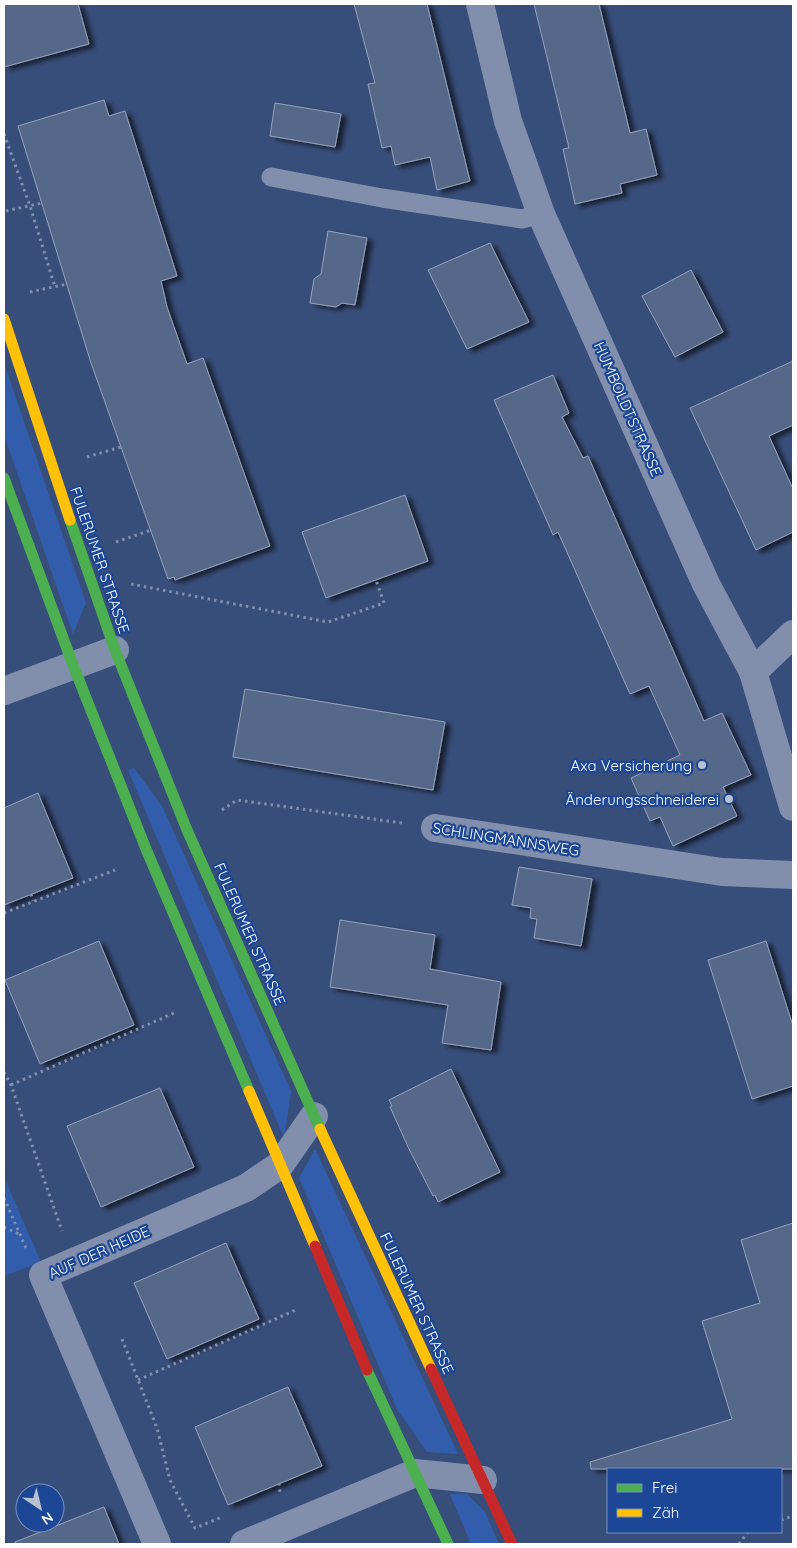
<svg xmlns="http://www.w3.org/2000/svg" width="797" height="1548" viewBox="0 0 797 1548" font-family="Quicksand,sans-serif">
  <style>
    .green { fill: #315dac }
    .building { fill: #546789; stroke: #96a2ba; filter: url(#shadow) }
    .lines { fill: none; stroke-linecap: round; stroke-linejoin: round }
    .path { stroke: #818fad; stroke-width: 3; stroke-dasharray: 2.5 4; stroke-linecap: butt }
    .lane { stroke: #818fad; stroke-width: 19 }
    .street { stroke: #818fad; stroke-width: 28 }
    .fast { stroke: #4caf50; stroke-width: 11 }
    .slow { stroke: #ffc107; stroke-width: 11 }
    .jam { stroke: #c62828; stroke-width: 11 }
    .poi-dot { fill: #b9c1d0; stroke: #1c4696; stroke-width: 2 }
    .labels { text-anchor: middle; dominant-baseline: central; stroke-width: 4.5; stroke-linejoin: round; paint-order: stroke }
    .street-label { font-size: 15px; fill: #fff; stroke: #1c4696 }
    .poi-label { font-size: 15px; fill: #fff; stroke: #1c4696; text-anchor: end }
  </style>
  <defs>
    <filter id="shadow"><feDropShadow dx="5.5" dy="3" stdDeviation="2.5" flood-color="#0009"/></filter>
  </defs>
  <rect width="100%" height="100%" fill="#384e7a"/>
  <g class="green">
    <path d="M 4,363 L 86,603 L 73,634 L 4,435 Z"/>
    <path d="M 134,768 L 162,806 L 291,1091 L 284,1138 L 128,770 Z"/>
    <path d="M 315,1149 L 458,1454 L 427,1452 L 397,1409 L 299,1178 Z"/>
    <path d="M 4,1177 L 41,1262 L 4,1276 Z"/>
    <path d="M 450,1494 L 467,1494 L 485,1512 L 499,1544 L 471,1544 Z"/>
  </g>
  <g class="building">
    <path d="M 4,4 L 78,4 L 89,44 L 4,67 Z"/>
    <path d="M 354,4 L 427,4 L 470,181 L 437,190 L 430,157 L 395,165 L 391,146 L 382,148 L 368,84 L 375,83 Z"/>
    <path d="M 534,4 L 599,4 L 630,133 L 646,129 L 657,175 L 620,184 L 622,193 L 575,204 L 563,149 L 569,148 Z"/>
    <path d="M 104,100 L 109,116 L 125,111 L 177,276 L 161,281 L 167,307 L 187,364 L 203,358 L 270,546 L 175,580 L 174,577 L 168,579 L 91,363 L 18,126 Z"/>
    <path d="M 275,103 L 341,114 L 335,147 L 270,136 Z"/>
    <path d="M 328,231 L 367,238 L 355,305 L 342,303 L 336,307 L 310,303 L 314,279 L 321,274 Z"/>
    <path d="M 490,243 L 529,322 L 467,349 L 428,270 Z"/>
    <path d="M 691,270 L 723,332 L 675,357 L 642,296 Z"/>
    <path d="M 793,361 L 793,425 L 769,436 L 793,489 L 793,532 L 756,550 L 690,408 Z"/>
    <path d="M 553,375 L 569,413 L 562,417 L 583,458 L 588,456 L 704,721 L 722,713 L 751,775 L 723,787 L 737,816 L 673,846 L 660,817 L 650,821 L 631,778 L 680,755 L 649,686 L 630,694 L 558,532 L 553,535 L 494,400 Z"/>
    <path d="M 405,495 L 428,561 L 326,598 L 302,532 Z"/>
    <path d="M 245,689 L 445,722 L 433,790 L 233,757 Z"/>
    <path d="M 38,793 L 73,878 L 4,905 L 4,808 Z"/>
    <path d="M 519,867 L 592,879 L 581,946 L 534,938 L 537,919 L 530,918 L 531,908 L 512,905 Z"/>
    <path d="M 340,920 L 435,935 L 430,969 L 501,982 L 491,1050 L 442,1043 L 448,1005 L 330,987 Z"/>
    <path d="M 99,941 L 134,1025 L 40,1064 L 5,980 Z"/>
    <path d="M 766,941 L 793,1026 L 793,1086 L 752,1099 L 708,960 Z"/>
    <path d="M 451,1069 L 500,1172 L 438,1202 L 435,1195 L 433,1196 L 409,1149 L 390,1107 L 392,1106 L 389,1100 Z"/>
    <path d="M 160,1088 L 194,1167 L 101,1207 L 67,1126 Z"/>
    <path d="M 793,1223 L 793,1469 L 591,1469 L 590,1462 L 732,1419 L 702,1321 L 760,1303 L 741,1240 Z"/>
    <path d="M 226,1243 L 259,1319 L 167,1359 L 134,1283 Z"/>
    <path d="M 288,1387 L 322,1466 L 228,1505 L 195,1427 Z"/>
    <path d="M 104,1507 L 119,1544 L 15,1544 L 15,1542 Z"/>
  </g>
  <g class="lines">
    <g class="path">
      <path d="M 4,134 L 30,206 L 55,287"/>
      <path d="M 6,211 L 42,203"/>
      <path d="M 30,292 L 67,284"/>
      <path d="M 87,457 L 121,447"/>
      <path d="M 116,542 L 151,530"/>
      <path d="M 131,584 L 328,622 L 384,603 L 376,580"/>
      <path d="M 222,810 L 237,800 L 402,823"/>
      <path d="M 31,894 L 33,901"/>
      <path d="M 4,913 L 115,870"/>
      <path d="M 4,1072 L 11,1085 L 62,1231"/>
      <path d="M 11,1085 L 174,1013"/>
      <path d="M 4,1198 L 26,1248"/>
      <path d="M 4,1227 L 19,1234"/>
      <path d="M 122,1339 L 157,1428 L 170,1480 L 195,1528 L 222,1517"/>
      <path d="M 138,1380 L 298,1309"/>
      <path d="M 279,1483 L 280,1493"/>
      <path d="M 781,1520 L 793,1516"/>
      <path d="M 739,1544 L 748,1532"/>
    </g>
    <path class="lane" d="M 271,177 L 382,198 L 522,219 L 541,214"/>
    <g class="street">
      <path d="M 480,4 L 508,121 L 541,214 L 706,584 L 753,672 L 793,807"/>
      <path d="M 753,672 L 793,634"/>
      <path d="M 4,691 L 115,650"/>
      <path d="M 435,828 L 722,872 L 793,875"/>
      <path d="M 157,1544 L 43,1275 L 246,1188 L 280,1165 L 314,1116"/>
      <path d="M 244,1544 L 415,1473 L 483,1480"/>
    </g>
    <g class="fast">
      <path d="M 4,478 L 73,665 L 146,849 L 249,1091"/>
      <path d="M 70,520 L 115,650 L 187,830 L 320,1129"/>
      <path d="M 367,1370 L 448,1544"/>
    </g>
    <g class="slow">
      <path d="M 4,319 L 70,520"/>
      <path d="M 249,1091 L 315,1246"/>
      <path d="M 320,1129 L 431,1369"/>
    </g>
    <g class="jam">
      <path d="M 315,1246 L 367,1370"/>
      <path d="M 431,1369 L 512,1544"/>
    </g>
  </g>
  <g class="poi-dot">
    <circle cx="702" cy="765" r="5"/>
    <circle cx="729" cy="799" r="5"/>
  </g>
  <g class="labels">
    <g class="street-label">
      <text transform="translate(628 409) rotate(66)">HUMBOLDTSTRASSE</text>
      <text transform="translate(100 560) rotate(71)">FULERUMER STRASSE</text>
      <text transform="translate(506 839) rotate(9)">SCHLINGMANNSWEG</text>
      <text transform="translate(250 934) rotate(66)">FULERUMER STRASSE</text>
      <text transform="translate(99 1252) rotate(-24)">AUF DER HEIDE</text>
      <text transform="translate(417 1303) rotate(65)">FULERUMER STRASSE</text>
    </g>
    <g class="poi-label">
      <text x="692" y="765">Axa Versicherung</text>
      <text x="719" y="799">Änderungsschneiderei</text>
    </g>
  </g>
  <rect width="797" height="1548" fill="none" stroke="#ffffff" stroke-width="10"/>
  <rect x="607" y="1468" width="175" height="65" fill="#1c4696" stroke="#7790c0"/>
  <rect x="617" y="1484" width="25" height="8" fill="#4caf50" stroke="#7790c0"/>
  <text x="652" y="1493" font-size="15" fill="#ffffff">Frei</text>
  <rect x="617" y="1509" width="25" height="8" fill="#ffc107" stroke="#7790c0"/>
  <text x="652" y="1518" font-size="15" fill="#ffffff">Zäh</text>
  <g transform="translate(40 1508) rotate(145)"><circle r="24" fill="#1c4696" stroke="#7790c0"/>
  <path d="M0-4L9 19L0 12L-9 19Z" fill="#b9c1d0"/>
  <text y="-8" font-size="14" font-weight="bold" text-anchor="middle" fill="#ffffff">N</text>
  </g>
</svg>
